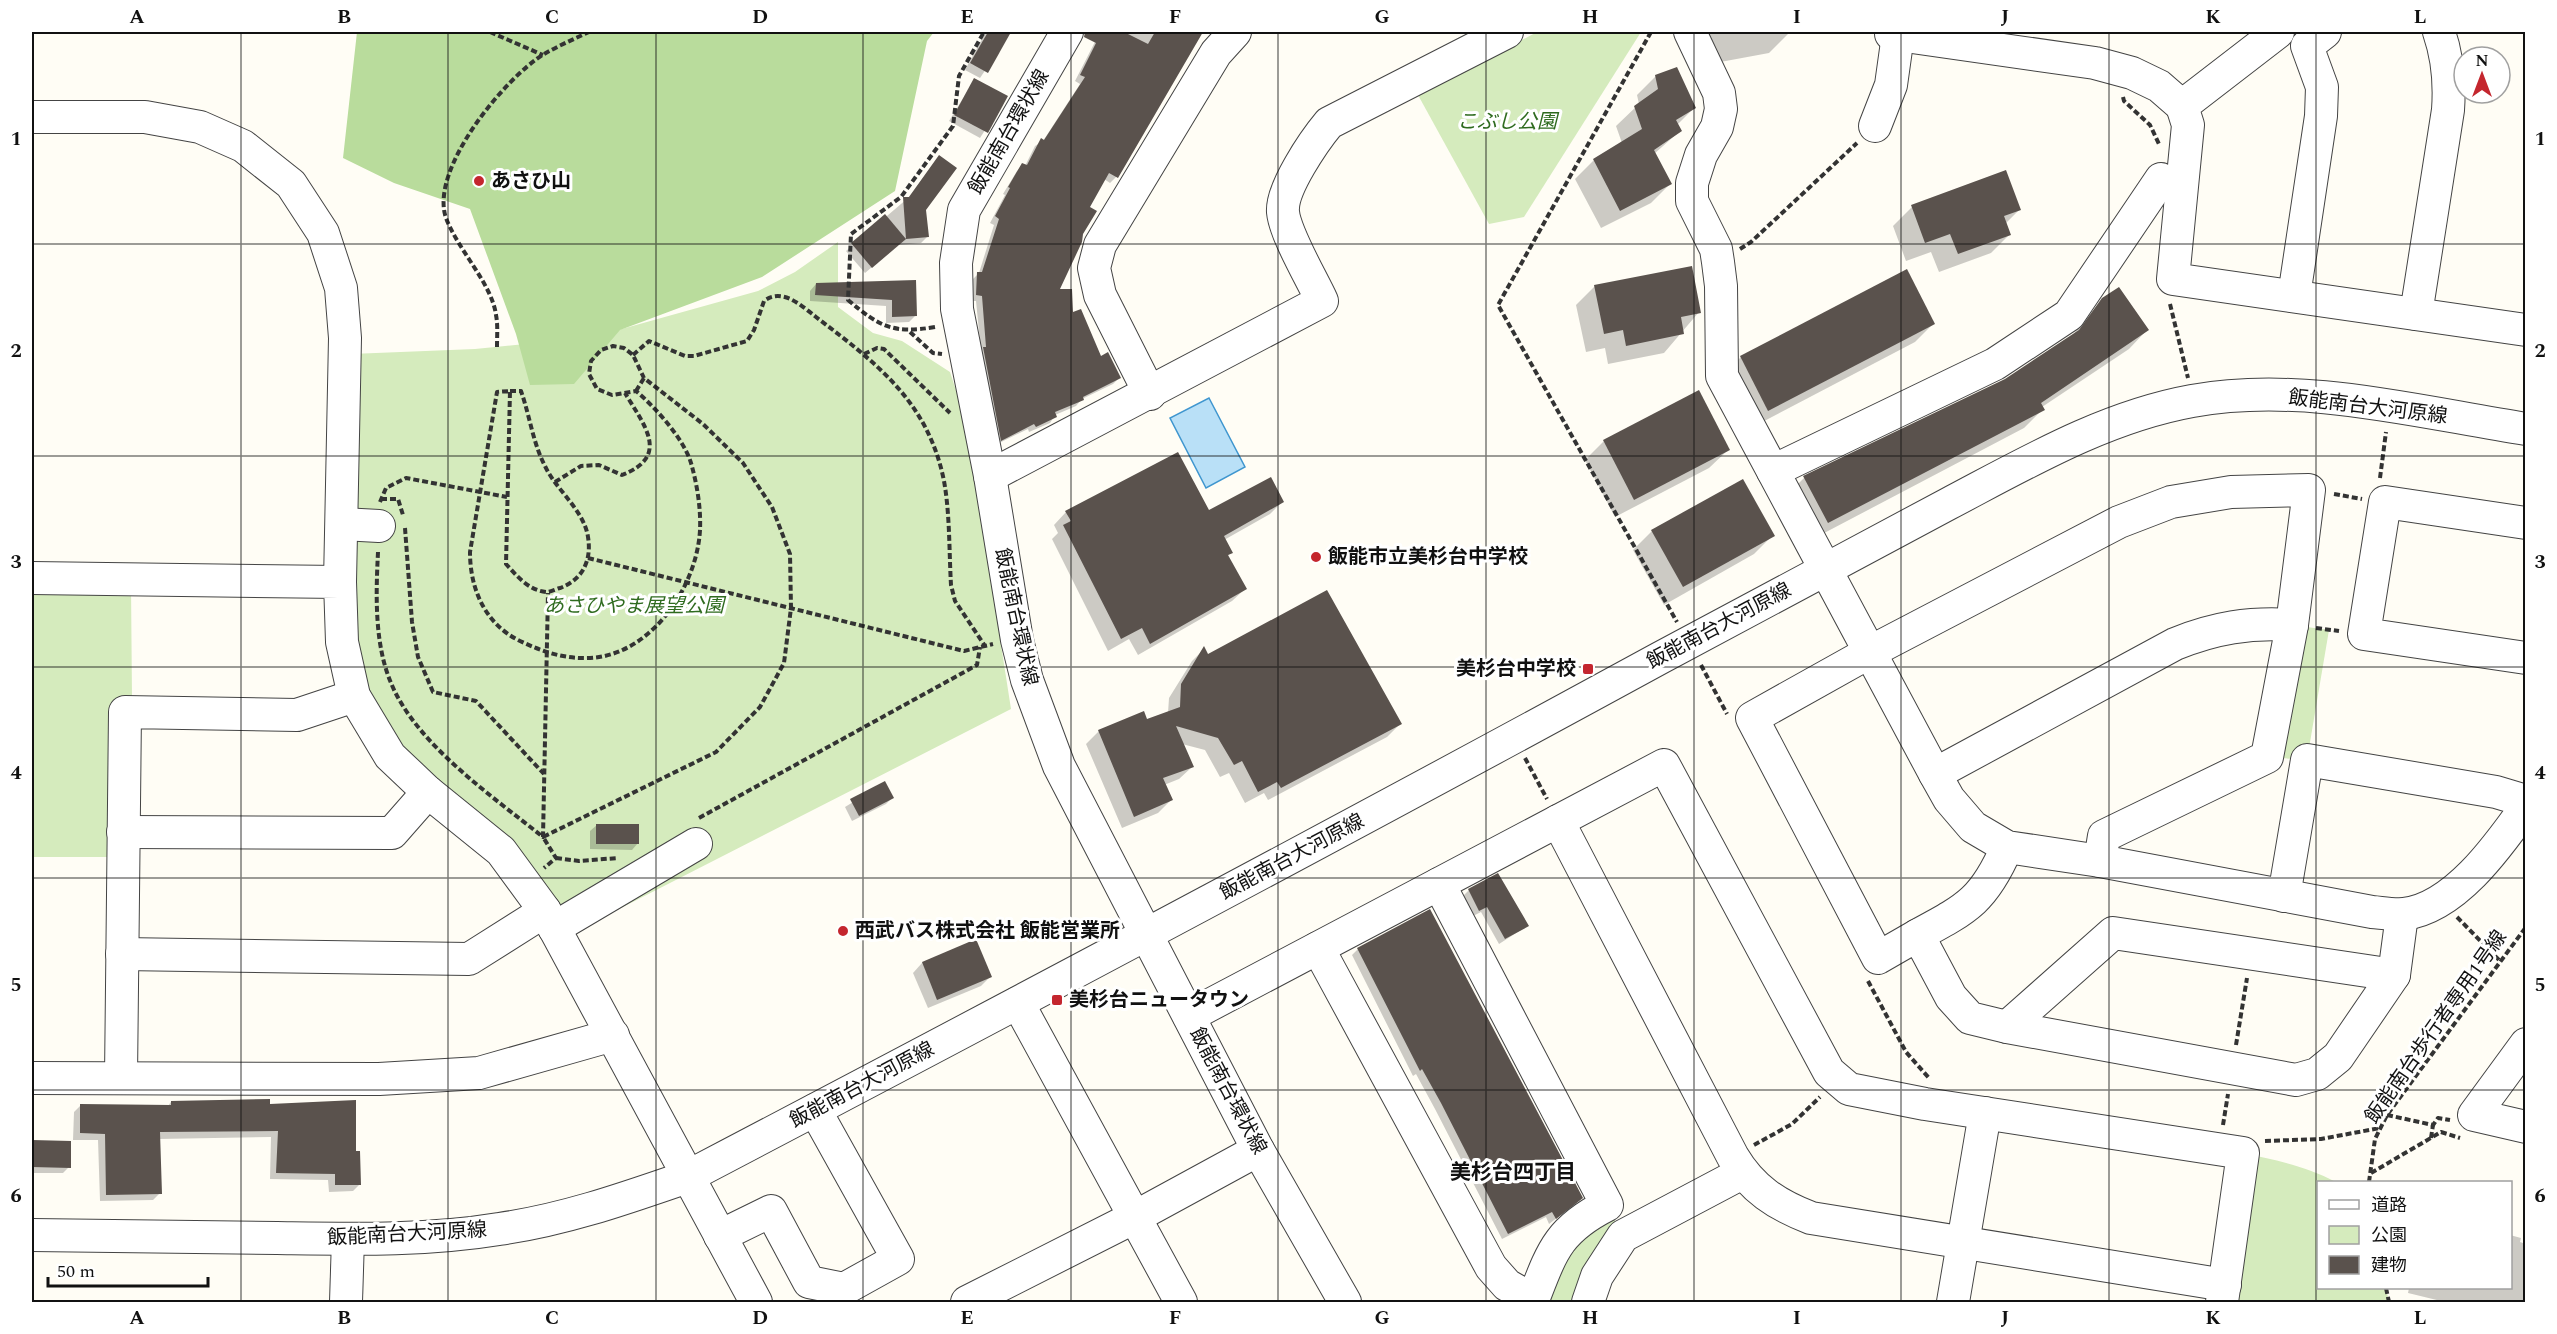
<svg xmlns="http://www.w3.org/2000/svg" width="2557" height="1334" viewBox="0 0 2557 1334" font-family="Spectral,'Noto Sans JP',serif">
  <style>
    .green { fill: #d5ebbd }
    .forest { fill: #b9dc9c }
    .water { fill: #b9e0f7; stroke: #3f96cf; stroke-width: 1.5 }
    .shadow { fill: #0003 }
    .building { fill: #5a524d }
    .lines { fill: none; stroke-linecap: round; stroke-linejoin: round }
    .minor-casing { stroke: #444; stroke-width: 34 }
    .path { stroke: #333; stroke-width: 4; stroke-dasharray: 6 3; stroke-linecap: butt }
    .minor { stroke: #fff; stroke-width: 32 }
    .grid { fill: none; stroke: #111; stroke-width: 1.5; stroke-opacity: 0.55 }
    .poi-dot { fill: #c4262e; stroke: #fff; stroke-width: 2 }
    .labels { text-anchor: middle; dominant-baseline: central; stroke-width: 6; stroke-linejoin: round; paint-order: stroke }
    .park-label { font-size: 20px; font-style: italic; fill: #2f6b1f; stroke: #fff }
    .street-label { font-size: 20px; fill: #111; stroke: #fff }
    .poi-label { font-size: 20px; font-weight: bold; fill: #111; stroke: #fff; text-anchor: start }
    .neighbourhood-label { font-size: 21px; font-weight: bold; fill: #111; stroke: #fff }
    .neatline { fill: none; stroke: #111; stroke-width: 2 }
    .grid-label { font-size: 20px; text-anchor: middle; font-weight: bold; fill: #111 }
  </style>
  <rect width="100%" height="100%" fill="#fffdf5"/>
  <g class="green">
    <path d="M 1537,32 L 1641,32 L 1524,217 L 1489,224 L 1418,95 Z"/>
    <path d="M 838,242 L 838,307 L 873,333 L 902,341 L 950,372 L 966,421 L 1011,709 L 572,933 L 403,756 L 368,700 L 353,645 L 351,354 L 475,349 L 593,337 L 758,291 L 795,272 Z"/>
    <path d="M 32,585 L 131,585 L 132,699 L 113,700 L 114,857 L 32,857 Z"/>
    <path d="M 2292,625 L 2329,630 L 2307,760 L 2268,757 Z"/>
    <path d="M 2243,1153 C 2275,1160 2306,1166 2336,1182 L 2318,1182 L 2318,1288 L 2386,1288 L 2389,1302 L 2222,1302 Z"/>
    <path d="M 1607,1205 L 1623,1236 L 1588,1302 L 1538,1302 L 1548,1264 Z"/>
  </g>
  <path class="forest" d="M 357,32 L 934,32 L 927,41 L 895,191 L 762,277 L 620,330 L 574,384 L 530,385 L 516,334 L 470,209 L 394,183 L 343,158 Z"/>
  <path class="water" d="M 1209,398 L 1245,467 L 1206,488 L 1170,418 Z"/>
  <g class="shadow">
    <path d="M 986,32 L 1011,32 L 980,78 L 965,70 Z"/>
    <path d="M 1100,32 L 1202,32 L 1116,177 L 1110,183 L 1104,179 L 1088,208 L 1082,234 L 1057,291 L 1100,358 L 1119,378 L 1113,384 L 1082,399 L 1076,406 L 1055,415 L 1050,423 L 1029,432 L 1028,429 L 995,445 L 981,352 L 976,301 L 971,301 L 972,280 L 979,273 L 994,225 L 990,223 L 1005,195 L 1003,194 L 1017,171 L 1023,165 L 1025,166 L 1035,146 L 1043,141 L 1080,84 L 1075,81 Z"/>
    <path d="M 1692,32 L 1787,32 L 1788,34 L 1769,53 L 1715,63 Z"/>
    <path d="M 1656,76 L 1694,108 L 1677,125 L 1680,131 L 1654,154 L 1670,184 L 1651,203 L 1601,228 L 1575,179 L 1594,160 L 1622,143 L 1616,126 L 1639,104 L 1637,95 Z"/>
    <path d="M 975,79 L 1006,97 L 980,138 L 949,121 Z"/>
    <path d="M 939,157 L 925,209 L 927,237 L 921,243 L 898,245 L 865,273 L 846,251 L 908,198 Z"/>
    <path d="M 1912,207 L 2019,210 L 2006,223 L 2010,234 L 1991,253 L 1939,272 L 1931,252 L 1906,261 L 1893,226 Z"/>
    <path d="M 914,282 L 915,316 L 909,322 L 886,323 L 886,306 L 810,301 L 810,291 L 816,284 Z"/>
    <path d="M 1595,286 L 1699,312 L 1664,353 L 1608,364 L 1605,348 L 1586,352 L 1576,305 Z"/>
    <path d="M 2103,299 L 2147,330 L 2129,349 L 2042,407 L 2043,409 L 2024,428 L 1809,541 L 1786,496 L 1804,478 L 2006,380 L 2070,338 Z"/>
    <path d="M 1934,323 L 1915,342 L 1749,429 L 1722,376 L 1741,357 Z"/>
    <path d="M 1604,441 L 1728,450 L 1709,468 L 1615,517 L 1585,460 Z"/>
    <path d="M 1282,502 L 1270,514 L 1224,540 L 1231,552 L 1227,557 L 1245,589 L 1232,601 L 1138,655 L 1129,639 L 1108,651 L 1052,539 L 1058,533 L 1054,525 L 1066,512 L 1208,512 Z"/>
    <path d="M 1652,531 L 1773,535 L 1754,554 L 1664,605 L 1633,550 Z"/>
    <path d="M 1204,649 L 1208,656 L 1400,724 L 1387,737 L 1268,800 L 1264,793 L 1245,803 L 1229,773 L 1220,777 L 1205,750 L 1182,744 L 1192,767 L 1179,779 L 1164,785 L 1171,800 L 1158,813 L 1122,828 L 1086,744 L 1099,731 L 1147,721 L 1168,713 L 1169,698 L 1192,661 Z"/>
    <path d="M 884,783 L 892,798 L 886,804 L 852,821 L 845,807 Z"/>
    <path d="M 597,825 L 638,843 L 632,850 L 590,849 L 590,831 Z"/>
    <path d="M 1469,890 L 1527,926 L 1499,944 L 1481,912 L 1473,916 L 1463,896 Z"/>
    <path d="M 975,941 L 990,977 L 981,986 L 928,1008 L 913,973 L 922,963 Z"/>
    <path d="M 1358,949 L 1575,1204 L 1549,1224 L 1546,1217 L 1502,1239 L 1435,1109 L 1416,1074 L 1413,1076 L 1352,955 Z"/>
    <path d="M 171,1102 L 269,1105 L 354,1153 L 360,1184 L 353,1191 L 329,1192 L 328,1180 L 270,1179 L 271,1137 L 159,1139 L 160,1193 L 153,1200 L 100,1201 L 98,1140 L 73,1140 L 74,1112 L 81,1105 L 167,1107 Z"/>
    <path d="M 32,1142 L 69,1142 L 69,1167 L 63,1173 L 32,1173 Z"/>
    <path d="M 2510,1235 L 2521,1238 L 2520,1242 L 2526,1244 L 2526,1302 L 2445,1302 L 2408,1293 L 2409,1288 L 2510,1288 Z"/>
  </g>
  <g class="building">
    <path d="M 988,32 L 1011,32 L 988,73 L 970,63 Z"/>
    <path d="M 1085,32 L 1124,32 L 1148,44 L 1155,32 L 1203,32 L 1118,178 L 1109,173 L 1090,207 L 1097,211 L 1083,234 L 1082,242 L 1060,289 L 1072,289 L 1073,312 L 1081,309 L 1101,356 L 1108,352 L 1121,378 L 1083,397 L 1084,400 L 1055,412 L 1057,417 L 1036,427 L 1034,424 L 1001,441 L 983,347 L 986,347 L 982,296 L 976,295 L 977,272 L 982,272 L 999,219 L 995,216 L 1010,188 L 1008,187 L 1022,163 L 1027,165 L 1041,138 L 1044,140 L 1085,77 L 1080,75 L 1096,43 L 1084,37 Z"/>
    <path d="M 1677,67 L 1696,108 L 1676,120 L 1682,131 L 1654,150 L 1672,184 L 1620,211 L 1593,159 L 1642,129 L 1634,106 L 1658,89 L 1655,75 Z"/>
    <path d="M 974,78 L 1008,96 L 988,133 L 954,115 Z"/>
    <path d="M 939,155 L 957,168 L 926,210 L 929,237 L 906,239 L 903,197 L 909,197 Z"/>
    <path d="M 2006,170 L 2021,210 L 2004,216 L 2011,235 L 1958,254 L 1950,234 L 1925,243 L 1911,205 Z"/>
    <path d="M 885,214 L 906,239 L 872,268 L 851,243 Z"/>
    <path d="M 1692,266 L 1701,313 L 1681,317 L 1684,334 L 1626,346 L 1623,330 L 1604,334 L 1594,285 Z"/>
    <path d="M 1907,269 L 1935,324 L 1768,411 L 1740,356 Z"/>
    <path d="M 916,280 L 917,316 L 892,317 L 892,300 L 815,295 L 816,283 Z"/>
    <path d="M 2119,287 L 2149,330 L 2041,403 L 2045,410 L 1828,523 L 1803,476 L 2005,379 L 2079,330 L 2102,298 Z"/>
    <path d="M 1699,390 L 1730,450 L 1634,500 L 1603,440 Z"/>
    <path d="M 1178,452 L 1209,510 L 1271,477 L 1284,502 L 1224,536 L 1233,553 L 1228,555 L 1247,589 L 1150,644 L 1142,628 L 1121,639 L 1063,525 L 1071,521 L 1065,511 Z"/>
    <path d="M 1743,479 L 1775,536 L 1683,587 L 1651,530 Z"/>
    <path d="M 1327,590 L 1402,724 L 1281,788 L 1277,782 L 1258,792 L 1242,761 L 1234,765 L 1218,738 L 1176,726 L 1194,767 L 1163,778 L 1173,800 L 1134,817 L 1098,730 L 1144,711 L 1147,719 L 1180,707 L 1181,684 L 1204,646 L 1208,654 Z"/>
    <path d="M 885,781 L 894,798 L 859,816 L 850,799 Z"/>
    <rect x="596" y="824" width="43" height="20"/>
    <path d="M 1498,873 L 1529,926 L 1505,939 L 1487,907 L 1479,911 L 1468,889 Z"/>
    <path d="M 1430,909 L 1583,1198 L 1556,1219 L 1552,1212 L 1508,1234 L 1441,1103 L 1422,1069 L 1420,1071 L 1357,948 Z"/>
    <path d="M 976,939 L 992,977 L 937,1000 L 922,962 Z"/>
    <path d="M 270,1099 L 270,1104 L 356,1100 L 356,1151 L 360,1151 L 361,1185 L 335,1185 L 335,1174 L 276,1173 L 278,1131 L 160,1132 L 162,1194 L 106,1195 L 105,1134 L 80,1133 L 80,1104 L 171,1105 L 171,1101 Z"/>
    <path d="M 32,1140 L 71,1141 L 71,1168 L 32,1167 Z"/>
  </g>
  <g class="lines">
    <defs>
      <g id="minor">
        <path d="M 1067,32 L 964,210 L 956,263 L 957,309 L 990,476 L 1017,640 L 1027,680 L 1059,766 L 1258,1150 L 1345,1302"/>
        <path d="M 1690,32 L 1719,93 L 1721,109 L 1717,127 L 1701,155 L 1692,183 L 1692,201 L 1716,249 L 1718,262 L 1721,286 L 1722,376 L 1935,774 L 1949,799 L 1973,827 L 2007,847 L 2100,861 L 2372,912 C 2383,913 2394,915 2404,914 C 2455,908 2499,845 2526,807"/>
        <path d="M 1891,32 L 1891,34 L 2095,63 L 2132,73 L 2159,86 L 2182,106"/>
        <path d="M 2278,32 L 2182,106 L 2188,125 L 2173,279 L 2526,330"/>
        <path d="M 32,117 L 145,117 L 200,127 L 243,146 L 291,184 L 323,233 L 341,288 L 345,338 L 340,582"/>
        <path d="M 1875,126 L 1891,85 L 1898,35"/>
        <path d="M 2294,296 L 2321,116 L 2322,87 L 2307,46 L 2325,32"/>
        <path d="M 2416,314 L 2448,110 C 2450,82 2448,58 2439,32"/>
        <path d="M 1150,394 L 1100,295 L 1094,268 L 1100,245 L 1216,53 L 1235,32"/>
        <path d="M 1773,471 L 1995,364 L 2069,315 L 2161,179"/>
        <path d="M 990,476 L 1322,301 C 1312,279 1285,234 1283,212 C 1281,189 1314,141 1329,123 L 1507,32"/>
        <path d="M 2526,523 L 2385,502 L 2364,634 L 2526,658"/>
        <path d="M 342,524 L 379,526"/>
        <path d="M 32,578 L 340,582 L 342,642 L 354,696 L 390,756 L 428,792 L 501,851 L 545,911 L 756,1302"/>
        <path d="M 1935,774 L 2175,644 C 2214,628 2250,622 2292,625"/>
        <path d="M 1558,821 L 1733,1157 C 1752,1189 1777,1205 1811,1218 L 2225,1285"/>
        <path d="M 123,832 L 392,833 L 428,792"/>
        <path d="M 2100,861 L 2104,836 L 2267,757 L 2292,625 L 2309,490 L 2231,492 L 2171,502 L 2119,522 L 1870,652 L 1752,718 L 1878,958 L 1918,935 L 1951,997 L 1970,1018 L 2007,1027 L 2296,1080 L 2317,1074 L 2338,1057 L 2394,975 L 2402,915"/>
        <path d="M 2284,896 L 2307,760 L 2496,792 L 2526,801"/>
        <path d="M 554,928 L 696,844"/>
        <path d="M 1918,935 C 1968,908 1984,900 2007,847"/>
        <path d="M 1318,948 L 1491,1267 L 1507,1285 L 1533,1300 C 1552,1251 1558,1230 1607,1205 L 1439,884"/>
        <path d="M 122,954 L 469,959 L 545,911"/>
        <path d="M 1018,1003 L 1181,1302"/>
        <path d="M 1189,1016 L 1664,765 L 1829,1072 L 1849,1089 L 1925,1104 L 2243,1153 L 2222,1302"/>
        <path d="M 2007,1027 L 2113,933 L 2394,975"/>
        <path d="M 2526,1044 L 2474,1115 L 2526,1127"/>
        <path d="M 32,1078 L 379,1079 L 479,1073 L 613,1035"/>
        <path d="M 121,1078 L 125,712 L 297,715 L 354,696"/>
        <path d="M 32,1235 C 113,1236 195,1237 277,1238 C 351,1239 426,1241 499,1229 C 564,1220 626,1198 687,1177 C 1013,1006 1337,834 1660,658 C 1756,606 1852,555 1948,504 C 2026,463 2104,417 2192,401 C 2302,381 2417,412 2526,429"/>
        <path d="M 720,1236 L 771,1211 L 809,1282 L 844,1289 L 898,1259 L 815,1110"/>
        <path d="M 346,1302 L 348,1239"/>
        <path d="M 967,1302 L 1135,1217 L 1258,1150"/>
        <path d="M 1588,1302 L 1597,1276 L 1623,1236 L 1742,1173"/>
        <path d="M 1953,1302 L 1985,1113"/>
      </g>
    </defs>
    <use href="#minor" class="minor-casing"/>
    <g class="path">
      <path d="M 490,32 L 543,55"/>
      <path d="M 1651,32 L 1498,305 L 1677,622"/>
      <path d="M 2123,97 L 2124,101 L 2150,125 L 2159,144"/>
      <path d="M 1740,249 L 1751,242 L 1857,143"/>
      <path d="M 2170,304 L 2188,378"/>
      <path d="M 935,327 C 893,334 880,327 848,300 L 851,234 L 901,197 L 953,126 L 959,76 L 984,32"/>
      <path d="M 910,332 L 933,353 L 942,354"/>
      <path d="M 497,347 C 497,336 498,325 496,315 C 492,284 458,250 446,218 C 429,169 505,78 544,54 C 558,46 574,39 589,32"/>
      <path d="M 864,354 L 877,348 L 884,349 L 950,413"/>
      <path d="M 633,355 L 649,341 L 685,356 L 694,356 L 747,341 L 754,330 L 764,301 C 782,287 802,306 816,317 C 876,363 928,401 944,481 C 950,514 949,551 951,585 L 955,601 L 985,646"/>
      <path d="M 510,391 L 521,391 C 530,417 533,443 545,466 C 556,490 584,510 588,537 C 592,561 582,580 560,588 C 556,589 550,592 547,592 C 529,591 517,576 506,564 L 510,391 L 497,392 L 470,552 C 470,589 485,624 520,641 C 543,652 564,659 590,658 C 651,655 697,587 700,530 C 701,508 697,484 691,463 C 684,439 655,407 636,391 L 612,395 L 597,389 L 589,374 L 591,361 L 601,350 L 613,346 L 624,348 L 633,355 L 644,378 L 703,424 L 743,463 L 772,507 L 790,554 L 791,608 L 784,663 L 760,707 L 716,752 L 543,837 L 556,858 L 544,868"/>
      <path d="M 636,391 L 644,378"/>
      <path d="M 2380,478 L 2386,432"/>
      <path d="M 555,482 L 581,466 L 599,465 L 622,475 C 671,456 644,425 625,393"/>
      <path d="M 2334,494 L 2362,499"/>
      <path d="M 381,499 L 398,499 L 403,515"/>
      <path d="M 380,502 L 386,488 L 406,478 L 507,497"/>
      <path d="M 405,528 L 412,622 L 418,657 L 433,692 L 476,701 L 544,774"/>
      <path d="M 378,552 C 376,593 374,643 391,683 C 416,744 492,796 543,837 L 548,593"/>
      <path d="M 588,558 L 964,651 L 993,644"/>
      <path d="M 2316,628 L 2339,631"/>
      <path d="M 1701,665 L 1727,714"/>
      <path d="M 1525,758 L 1547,799"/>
      <path d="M 699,818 L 977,665 L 980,647"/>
      <path d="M 556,858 L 579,861 L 618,858"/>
      <path d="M 2457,917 L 2500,961"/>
      <path d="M 1868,981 L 1906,1052 L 1929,1078"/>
      <path d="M 2236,1045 L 2247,978"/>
      <path d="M 2387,1115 L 2433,1125 L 2438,1118 L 2450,1120"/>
      <path d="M 2223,1125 L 2228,1094"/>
      <path d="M 2431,1138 L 2433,1125"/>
      <path d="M 2265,1141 L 2321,1139 L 2380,1128"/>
      <path d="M 1754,1145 L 1792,1124 L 1820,1097"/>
      <path d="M 2371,1173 L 2441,1132 L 2460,1138"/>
      <path d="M 2369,1182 L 2375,1139 L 2387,1115 L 2526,927"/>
      <path d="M 2386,1288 L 2389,1302"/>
    </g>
    <use href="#minor" class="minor"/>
  </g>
  <path class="grid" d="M 241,32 L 241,1302M 448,32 L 448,1302M 656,32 L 656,1302M 863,32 L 863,1302M 1071,32 L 1071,1302M 1278,32 L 1278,1302M 1486,32 L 1486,1302M 1694,32 L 1694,1302M 1901,32 L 1901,1302M 2109,32 L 2109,1302M 2316,32 L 2316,1302M 32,244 L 2526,244M 32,456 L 2526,456M 32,667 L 2526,667M 32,878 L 2526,878M 32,1090 L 2526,1090"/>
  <g class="poi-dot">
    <circle cx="479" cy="181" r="6"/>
    <circle cx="1316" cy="557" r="6"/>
    <rect x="1582" y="663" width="12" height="12" rx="3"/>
    <circle cx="843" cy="931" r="6"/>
    <rect x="1051" y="994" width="12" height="12" rx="3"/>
  </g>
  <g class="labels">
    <g class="park-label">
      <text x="1507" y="122">こぶし公園</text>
      <text x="634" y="606">あさひやま展望公園</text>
    </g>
    <g class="street-label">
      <text transform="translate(1009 132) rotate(-60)">飯能南台環状線</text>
      <text transform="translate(2368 407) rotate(7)">飯能南台大河原線</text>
      <text transform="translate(1016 617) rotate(78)">飯能南台環状線</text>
      <text transform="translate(1719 626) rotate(-28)">飯能南台大河原線</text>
      <text transform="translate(1292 857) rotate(-28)">飯能南台大河原線</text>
      <text transform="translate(2436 1027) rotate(-55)">飯能南台歩行者専用1号線</text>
      <text transform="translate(862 1085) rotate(-28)">飯能南台大河原線</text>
      <text transform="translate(1228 1091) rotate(62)">飯能南台環状線</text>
      <text transform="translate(407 1234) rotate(-3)">飯能南台大河原線</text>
    </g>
    <g class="poi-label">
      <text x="491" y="181">あさひ山</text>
      <text x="1328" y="557">飯能市立美杉台中学校</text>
      <text x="1576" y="669" text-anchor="end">美杉台中学校</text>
      <text x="855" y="931">西武バス株式会社 飯能営業所</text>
      <text x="1069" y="1000">美杉台ニュータウン</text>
    </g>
    <g class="neighbourhood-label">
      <text x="1513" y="1173">美杉台四丁目</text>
    </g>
  </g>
  <rect width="2557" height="1334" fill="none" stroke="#ffffff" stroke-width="66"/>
  <rect x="2317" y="1181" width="195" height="108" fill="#ffffff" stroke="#a0a0a0" stroke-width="1.5"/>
  <rect x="2329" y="1200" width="30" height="9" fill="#ffffff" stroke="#a0a0a0" stroke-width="1.5"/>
  <text x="2371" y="1211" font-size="18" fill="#111111">道路</text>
  <rect x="2329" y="1226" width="30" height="18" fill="#d5ebbd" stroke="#a0a0a0" stroke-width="1.5"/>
  <text x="2371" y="1241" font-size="18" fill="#111111">公園</text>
  <rect x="2329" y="1256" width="30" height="18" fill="#5a524d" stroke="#a0a0a0" stroke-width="1.5"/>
  <text x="2371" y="1271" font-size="18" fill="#111111">建物</text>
  <g transform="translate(2482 75)"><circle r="28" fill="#ffffff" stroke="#a0a0a0" stroke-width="1.5"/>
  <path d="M0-4.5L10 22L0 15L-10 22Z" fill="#c4262e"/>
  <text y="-9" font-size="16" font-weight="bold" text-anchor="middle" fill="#111111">N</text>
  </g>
  <path d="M48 1277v9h160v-9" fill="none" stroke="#111111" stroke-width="3"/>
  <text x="57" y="1277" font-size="18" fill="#111111" stroke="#ffffff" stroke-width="4.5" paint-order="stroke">50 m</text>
  <rect x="33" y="33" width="2491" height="1268" class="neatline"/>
  <g class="grid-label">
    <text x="137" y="23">A</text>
    <text x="344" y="23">B</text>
    <text x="552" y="23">C</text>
    <text x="760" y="23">D</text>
    <text x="967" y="23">E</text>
    <text x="1175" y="23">F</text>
    <text x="1382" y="23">G</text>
    <text x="1590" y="23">H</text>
    <text x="1797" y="23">I</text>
    <text x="2005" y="23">J</text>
    <text x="2213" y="23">K</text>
    <text x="2420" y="23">L</text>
    <text x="16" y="145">1</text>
    <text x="2540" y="145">1</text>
    <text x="16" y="357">2</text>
    <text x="2540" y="357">2</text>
    <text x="16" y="568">3</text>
    <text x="2540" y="568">3</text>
    <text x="16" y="779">4</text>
    <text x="2540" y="779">4</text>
    <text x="16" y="991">5</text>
    <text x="2540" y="991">5</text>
    <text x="16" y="1202">6</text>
    <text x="2540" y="1202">6</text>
    <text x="137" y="1324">A</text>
    <text x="344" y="1324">B</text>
    <text x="552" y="1324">C</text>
    <text x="760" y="1324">D</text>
    <text x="967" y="1324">E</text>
    <text x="1175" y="1324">F</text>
    <text x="1382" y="1324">G</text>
    <text x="1590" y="1324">H</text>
    <text x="1797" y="1324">I</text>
    <text x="2005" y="1324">J</text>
    <text x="2213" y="1324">K</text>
    <text x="2420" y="1324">L</text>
  </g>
</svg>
